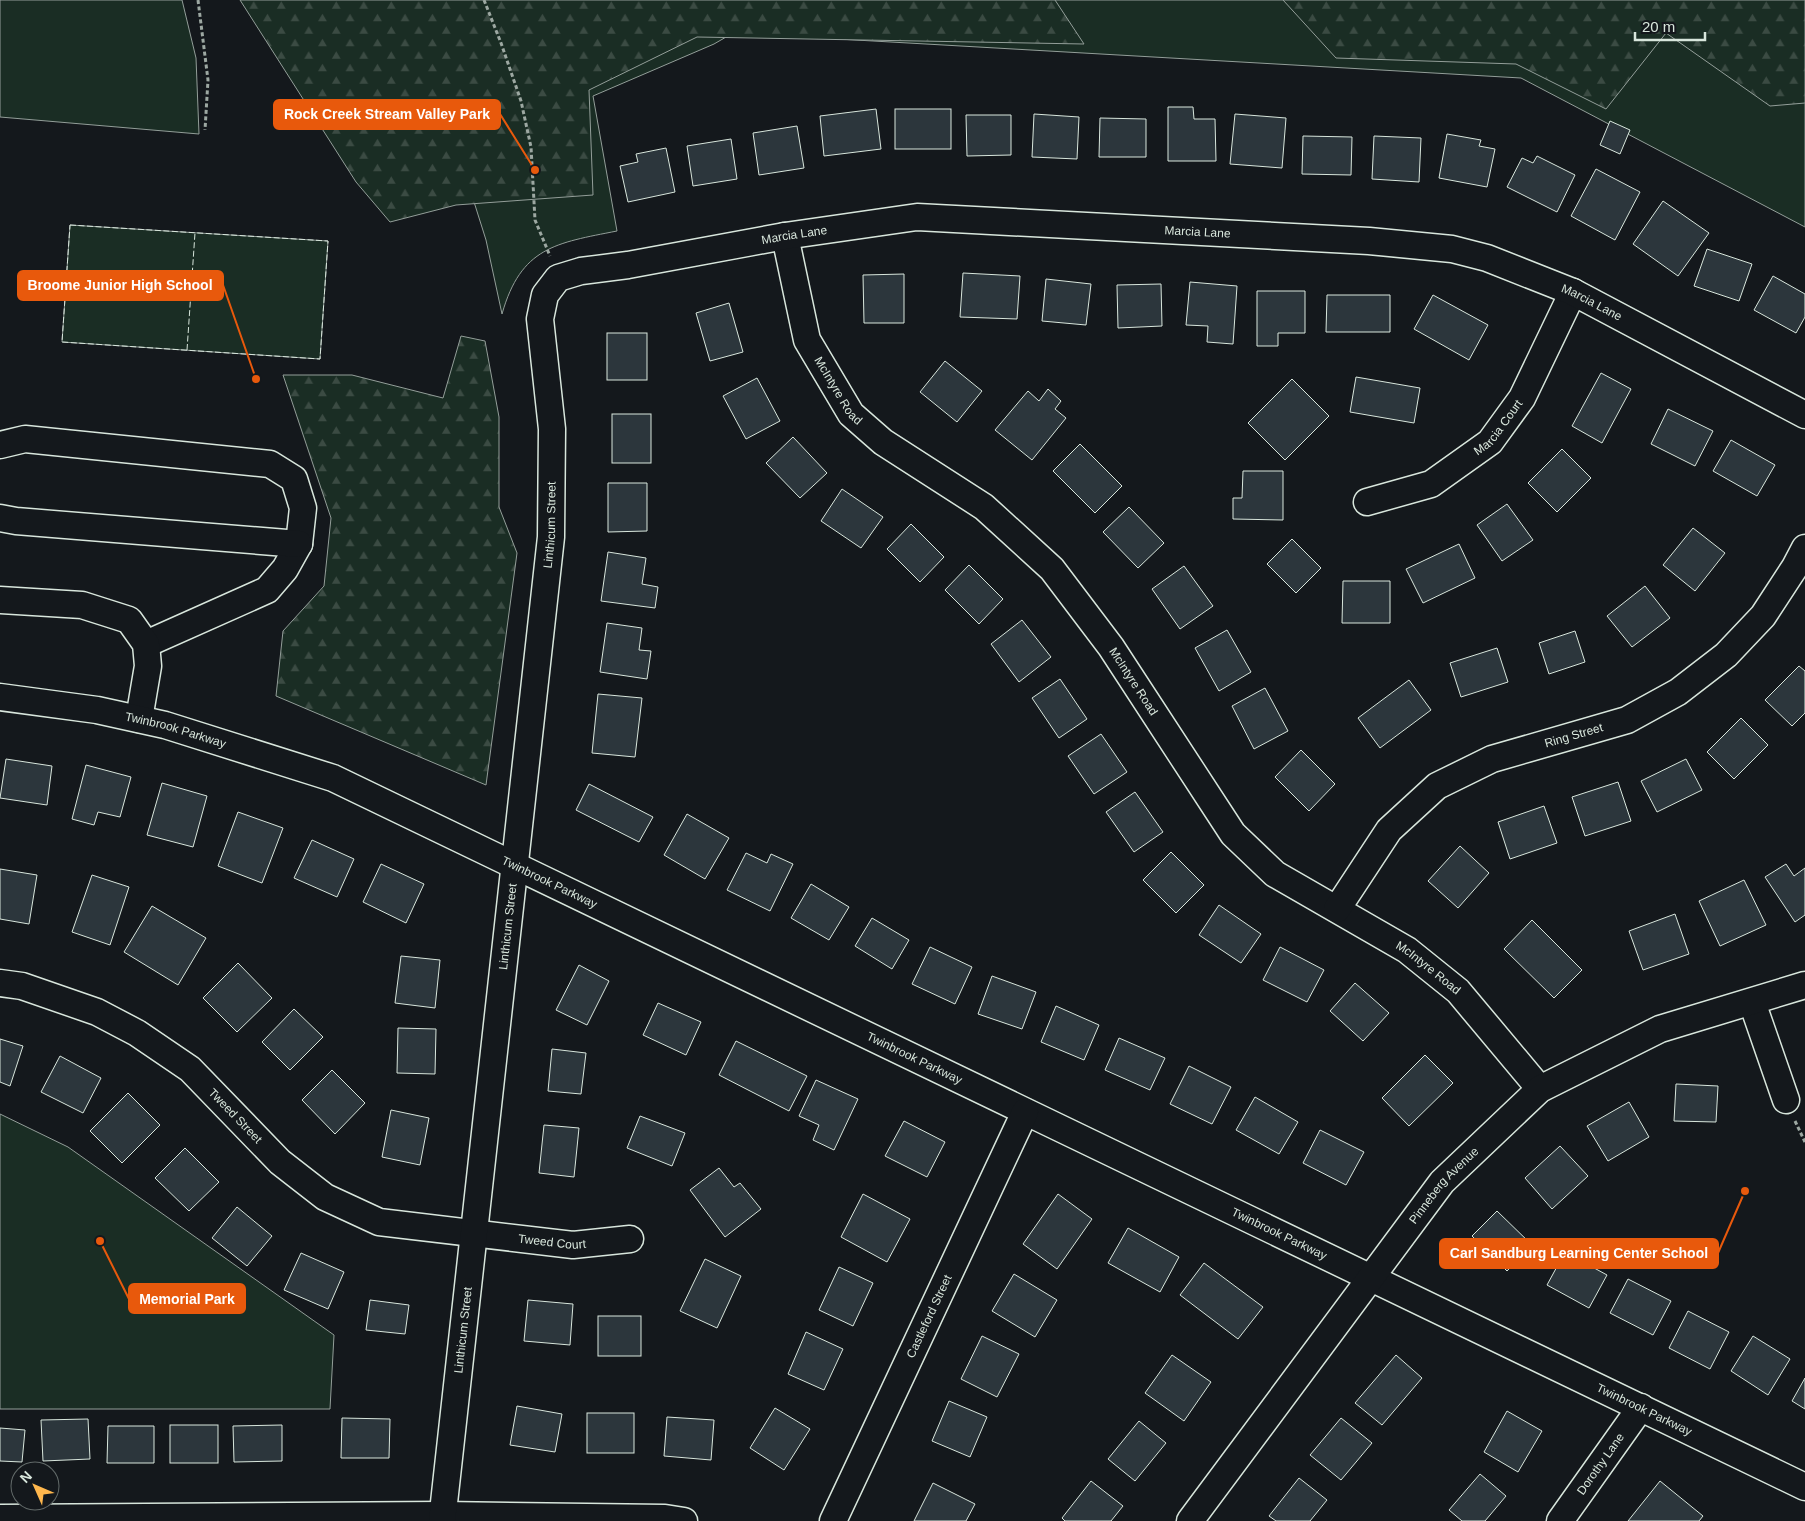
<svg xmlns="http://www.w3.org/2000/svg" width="1805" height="1521" viewBox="0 0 1805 1521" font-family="Helvetica,sans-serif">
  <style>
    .green { fill: #1a2d24; stroke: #939e99 }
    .forest { fill: url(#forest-firs); stroke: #939e99 }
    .building { fill: #2c363c; stroke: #d8e6dc }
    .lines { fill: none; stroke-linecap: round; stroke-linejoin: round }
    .minor-casing { stroke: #d8e6dc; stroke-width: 29 }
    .path { stroke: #9da8a2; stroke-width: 3; stroke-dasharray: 4 2.5; stroke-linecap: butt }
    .minor { stroke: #14181c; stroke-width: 26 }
    .fence { stroke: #d8e6dc; stroke-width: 1; stroke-dasharray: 6 2.5; stroke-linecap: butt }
    .labels { text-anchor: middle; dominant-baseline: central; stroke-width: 4; stroke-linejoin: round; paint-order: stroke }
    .street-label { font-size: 12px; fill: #d8e6dc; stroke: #14181c }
    .leader { fill: none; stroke: #e8590c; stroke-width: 2 }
    .callout-dot { fill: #e8590c; stroke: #14181c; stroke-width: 2 }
    .callout { fill: #e8590c; stroke: #e8590c; stroke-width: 2 }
    .callout-label { font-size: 14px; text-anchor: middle; font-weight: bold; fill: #fff }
  </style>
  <defs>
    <pattern id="forest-firs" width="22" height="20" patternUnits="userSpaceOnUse" patternTransform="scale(1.25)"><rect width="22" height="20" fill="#1a2d24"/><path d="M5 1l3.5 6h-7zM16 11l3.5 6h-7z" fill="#3b4b43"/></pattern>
  </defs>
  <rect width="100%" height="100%" fill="#14181c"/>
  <g class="green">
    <path d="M 0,0 L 182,0 L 196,58 L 199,134 L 0,117 Z"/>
    <path d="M 397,0 L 1805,0 L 1805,227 L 1521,78 L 733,33 L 714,44 L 593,96 L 617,231 C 556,243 521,247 502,314 L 486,240 L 446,113 Z"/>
    <path d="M 70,225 L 328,241 L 320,359 L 62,342 Z"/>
    <path d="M 0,1114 L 68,1147 L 334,1335 L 330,1409 L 0,1409 Z"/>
  </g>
  <g class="forest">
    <path d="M 240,0 L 1055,0 L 1084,44 L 697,37 L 589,90 L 593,195 L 456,205 L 390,222 L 356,182 Z"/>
    <path d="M 1283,0 L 1805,0 L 1805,103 L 1770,106 L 1666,33 L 1606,109 L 1516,64 L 1336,58 Z"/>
    <path d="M 461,336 L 485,341 L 499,417 L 499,507 L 517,553 L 486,785 L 276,696 L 283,631 L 324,586 L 331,518 L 283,375 L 352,375 L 443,398 Z"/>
  </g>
  <g class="building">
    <path d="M 1168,107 L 1193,107 L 1194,119 L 1215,119 L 1216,161 L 1168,161 Z"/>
    <path d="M 876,109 L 881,149 L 824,156 L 820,116 Z"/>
    <rect x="895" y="109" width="56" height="40"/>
    <path d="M 1034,114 L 1079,117 L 1077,159 L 1032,157 Z"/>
    <path d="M 1235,114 L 1286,118 L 1282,168 L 1230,164 Z"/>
    <path d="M 966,115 L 1011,115 L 1011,155 L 967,156 Z"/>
    <path d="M 1100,118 L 1146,119 L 1146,157 L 1099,157 Z"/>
    <path d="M 1610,121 L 1630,130 L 1620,154 L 1600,145 Z"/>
    <path d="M 797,126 L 804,168 L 759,175 L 753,133 Z"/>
    <path d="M 1447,134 L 1481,140 L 1479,146 L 1495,149 L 1487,187 L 1439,178 Z"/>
    <path d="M 1303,136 L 1352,137 L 1351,175 L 1302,174 Z"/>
    <path d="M 1374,136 L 1421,138 L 1419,182 L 1372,179 Z"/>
    <path d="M 731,139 L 737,179 L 693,186 L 687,146 Z"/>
    <path d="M 666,148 L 675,192 L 628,202 L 620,166 L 638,162 L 636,154 Z"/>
    <path d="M 1537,156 L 1575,175 L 1557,212 L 1507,187 L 1522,158 L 1533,163 Z"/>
    <path d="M 1596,169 L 1640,192 L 1615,240 L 1571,216 Z"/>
    <path d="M 1663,201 L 1709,233 L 1678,276 L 1633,244 Z"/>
    <path d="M 1707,249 L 1752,264 L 1739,301 L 1694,286 Z"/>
    <path d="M 963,273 L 1020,276 L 1017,319 L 960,317 Z"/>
    <path d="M 904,274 L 904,323 L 864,323 L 863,275 Z"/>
    <path d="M 1773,276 L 1805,294 L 1805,317 L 1796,333 L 1754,310 Z"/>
    <path d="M 1046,279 L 1091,284 L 1086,325 L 1042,321 Z"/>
    <path d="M 1190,282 L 1237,286 L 1233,344 L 1207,342 L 1208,326 L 1186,325 Z"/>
    <path d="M 1161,284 L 1162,326 L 1118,328 L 1117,285 Z"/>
    <path d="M 1257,291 L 1305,291 L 1305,333 L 1278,333 L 1278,346 L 1257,346 Z"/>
    <path d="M 1327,295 L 1390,295 L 1390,332 L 1326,332 Z"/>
    <path d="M 1433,295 L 1488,325 L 1469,360 L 1414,329 Z"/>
    <path d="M 729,303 L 743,352 L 710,361 L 696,313 Z"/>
    <rect x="607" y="333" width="40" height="47"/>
    <path d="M 945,361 L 982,391 L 957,422 L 920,392 Z"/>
    <path d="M 1601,373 L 1631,389 L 1602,443 L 1572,426 Z"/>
    <path d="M 1356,377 L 1420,388 L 1414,423 L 1350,412 Z"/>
    <path d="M 757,378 L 780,421 L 746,439 L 723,396 Z"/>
    <path d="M 1292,379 L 1329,416 L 1285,460 L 1248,423 Z"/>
    <path d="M 1048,389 L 1061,401 L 1055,409 L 1066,418 L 1032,460 L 995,430 L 1028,391 L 1039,401 Z"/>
    <path d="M 1668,409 L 1713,431 L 1695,466 L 1651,444 Z"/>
    <rect x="612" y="414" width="39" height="49"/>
    <path d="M 793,437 L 827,473 L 800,498 L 766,463 Z"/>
    <path d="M 1731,440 L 1775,465 L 1757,496 L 1713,471 Z"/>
    <path d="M 1080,444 L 1122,486 L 1095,513 L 1053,471 Z"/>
    <path d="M 1562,449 L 1591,478 L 1557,512 L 1528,483 Z"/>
    <path d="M 1243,471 L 1283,471 L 1283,520 L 1233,519 L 1233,498 L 1242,498 Z"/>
    <path d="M 608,483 L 647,483 L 647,531 L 608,532 Z"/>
    <path d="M 842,489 L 883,517 L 861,548 L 821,521 Z"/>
    <path d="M 1507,504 L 1533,540 L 1502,561 L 1477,525 Z"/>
    <path d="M 1129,507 L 1164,543 L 1138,568 L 1103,532 Z"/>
    <path d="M 911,524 L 944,557 L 920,582 L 887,549 Z"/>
    <path d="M 1693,528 L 1725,553 L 1695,591 L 1663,565 Z"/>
    <path d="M 1292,539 L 1321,568 L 1296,593 L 1267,564 Z"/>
    <path d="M 1459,544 L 1475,578 L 1423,603 L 1406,569 Z"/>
    <path d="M 608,552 L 646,558 L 642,584 L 658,587 L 655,608 L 601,601 Z"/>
    <path d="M 969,565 L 1003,599 L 979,624 L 945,590 Z"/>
    <path d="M 1184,566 L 1213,606 L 1180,629 L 1152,589 Z"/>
    <path d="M 1343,581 L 1390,581 L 1390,623 L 1342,623 Z"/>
    <path d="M 1645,586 L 1670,618 L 1632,647 L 1607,616 Z"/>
    <path d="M 1022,620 L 1051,657 L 1019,682 L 991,644 Z"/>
    <path d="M 607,623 L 642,628 L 639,650 L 651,651 L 647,679 L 600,672 Z"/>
    <path d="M 1227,630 L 1251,672 L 1219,691 L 1195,648 Z"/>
    <path d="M 1575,631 L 1585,662 L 1549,674 L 1539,643 Z"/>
    <path d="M 1497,648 L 1508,682 L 1461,697 L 1450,663 Z"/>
    <path d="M 1799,666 L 1805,671 L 1805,713 L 1792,726 L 1765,700 Z"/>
    <path d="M 1060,679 L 1087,719 L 1059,738 L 1032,698 Z"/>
    <path d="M 1409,680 L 1431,710 L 1380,748 L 1358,718 Z"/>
    <path d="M 1265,688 L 1288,731 L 1254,749 L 1232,706 Z"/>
    <path d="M 598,694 L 642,698 L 635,757 L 592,753 Z"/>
    <path d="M 1741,718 L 1768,745 L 1734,779 L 1707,752 Z"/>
    <path d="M 1101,734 L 1127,772 L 1094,794 L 1068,756 Z"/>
    <path d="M 1301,750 L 1335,784 L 1309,811 L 1275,777 Z"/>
    <path d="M 6,759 L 52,766 L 47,805 L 0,798 Z"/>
    <path d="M 1686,759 L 1702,790 L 1657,812 L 1641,781 Z"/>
    <path d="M 86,765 L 131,777 L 120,817 L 98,812 L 94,825 L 72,819 Z"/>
    <path d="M 1618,782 L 1631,821 L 1585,836 L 1572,797 Z"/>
    <path d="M 162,783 L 207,796 L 193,847 L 147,835 Z"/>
    <path d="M 589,784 L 653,817 L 639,842 L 576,810 Z"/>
    <path d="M 1135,792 L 1163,832 L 1134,852 L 1106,812 Z"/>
    <path d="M 1544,806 L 1557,843 L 1510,859 L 1498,822 Z"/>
    <path d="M 238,812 L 283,828 L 262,883 L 218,866 Z"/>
    <path d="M 687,814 L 729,838 L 705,879 L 664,855 Z"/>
    <path d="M 312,840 L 354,859 L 337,897 L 294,878 Z"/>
    <path d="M 1460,846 L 1489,873 L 1458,908 L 1428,881 Z"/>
    <path d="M 1171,852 L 1204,885 L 1176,913 L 1143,880 Z"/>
    <path d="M 746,853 L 767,863 L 771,854 L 793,864 L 770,911 L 727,890 Z"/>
    <path d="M 381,864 L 424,884 L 406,923 L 363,902 Z"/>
    <path d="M 1786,864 L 1794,876 L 1805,868 L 1805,915 L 1795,922 L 1765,877 Z"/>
    <path d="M 0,869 L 37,875 L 29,924 L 0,919 Z"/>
    <path d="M 92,875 L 129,887 L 110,945 L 72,932 Z"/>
    <path d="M 1744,880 L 1766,925 L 1720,946 L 1699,901 Z"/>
    <path d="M 811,884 L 849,907 L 829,940 L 791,918 Z"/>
    <path d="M 1219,905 L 1261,934 L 1241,963 L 1199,935 Z"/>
    <path d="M 152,906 L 206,938 L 178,985 L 124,952 Z"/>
    <path d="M 1675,914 L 1689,954 L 1643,970 L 1629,931 Z"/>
    <path d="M 872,918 L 909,940 L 892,969 L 855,946 Z"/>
    <path d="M 1532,920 L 1582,970 L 1554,998 L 1504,949 Z"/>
    <path d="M 930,947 L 972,967 L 955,1004 L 912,984 Z"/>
    <path d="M 1280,947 L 1324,970 L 1307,1002 L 1263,980 Z"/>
    <path d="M 401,956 L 440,960 L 435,1008 L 395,1003 Z"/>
    <path d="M 238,963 L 272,998 L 237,1032 L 203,998 Z"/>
    <path d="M 579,965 L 609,981 L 587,1025 L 556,1010 Z"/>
    <path d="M 992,976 L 1036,992 L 1022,1029 L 978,1014 Z"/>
    <path d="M 1355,983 L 1389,1013 L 1363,1041 L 1330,1011 Z"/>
    <path d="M 658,1003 L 701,1022 L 686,1055 L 643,1035 Z"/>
    <path d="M 1056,1006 L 1099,1025 L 1084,1060 L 1041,1042 Z"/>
    <path d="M 294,1009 L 323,1037 L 290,1070 L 262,1042 Z"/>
    <path d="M 398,1028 L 436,1029 L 435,1074 L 397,1073 Z"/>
    <path d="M 1119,1038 L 1165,1058 L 1150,1090 L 1105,1070 Z"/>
    <path d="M 0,1039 L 23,1046 L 10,1086 L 0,1082 Z"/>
    <path d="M 736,1041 L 807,1076 L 789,1111 L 719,1075 Z"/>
    <path d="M 552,1049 L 586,1053 L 581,1094 L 548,1091 Z"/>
    <path d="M 1425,1055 L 1453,1083 L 1409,1126 L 1382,1098 Z"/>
    <path d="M 60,1056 L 101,1078 L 83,1113 L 41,1092 Z"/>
    <path d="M 1189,1066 L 1231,1087 L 1212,1124 L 1170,1104 Z"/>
    <path d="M 332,1070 L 365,1103 L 335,1134 L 302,1100 Z"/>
    <path d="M 816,1080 L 858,1099 L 834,1150 L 813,1140 L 819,1125 L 799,1116 Z"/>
    <path d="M 1676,1084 L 1718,1086 L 1716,1122 L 1674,1121 Z"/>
    <path d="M 128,1093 L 160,1125 L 122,1163 L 90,1131 Z"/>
    <path d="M 1255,1097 L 1298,1122 L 1279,1154 L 1236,1130 Z"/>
    <path d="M 1629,1102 L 1649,1137 L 1608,1161 L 1587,1126 Z"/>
    <path d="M 391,1110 L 429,1118 L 420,1165 L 382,1157 Z"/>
    <path d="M 640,1116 L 685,1133 L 672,1166 L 627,1148 Z"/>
    <path d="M 904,1121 L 945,1142 L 927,1177 L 885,1156 Z"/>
    <path d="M 544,1125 L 579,1128 L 574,1177 L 539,1173 Z"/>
    <path d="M 1320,1130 L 1364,1152 L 1346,1185 L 1303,1163 Z"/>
    <path d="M 1560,1146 L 1588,1176 L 1552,1209 L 1525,1178 Z"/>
    <path d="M 185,1148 L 219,1182 L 189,1211 L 155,1178 Z"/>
    <path d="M 719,1168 L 734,1187 L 740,1183 L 761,1209 L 725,1237 L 690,1190 Z"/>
    <path d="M 863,1194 L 910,1219 L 887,1262 L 841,1237 Z"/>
    <path d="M 1058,1194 L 1092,1219 L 1057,1269 L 1023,1244 Z"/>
    <path d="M 237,1207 L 272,1236 L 247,1266 L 212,1238 Z"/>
    <path d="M 1497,1211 L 1532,1245 L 1507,1271 L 1472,1236 Z"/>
    <path d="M 1128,1228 L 1179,1257 L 1160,1292 L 1108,1263 Z"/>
    <path d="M 1565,1252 L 1607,1275 L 1589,1308 L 1547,1285 Z"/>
    <path d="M 301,1253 L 344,1272 L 328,1309 L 284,1290 Z"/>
    <path d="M 705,1259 L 741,1276 L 717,1328 L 680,1311 Z"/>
    <path d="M 1204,1263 L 1263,1307 L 1238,1339 L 1180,1295 Z"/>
    <path d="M 839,1267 L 873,1283 L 853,1326 L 819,1310 Z"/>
    <path d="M 1014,1274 L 1057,1300 L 1035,1337 L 992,1311 Z"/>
    <path d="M 1628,1279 L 1671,1301 L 1653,1335 L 1610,1313 Z"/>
    <path d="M 370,1300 L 409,1305 L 405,1334 L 366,1330 Z"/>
    <path d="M 528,1300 L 573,1304 L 570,1345 L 524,1341 Z"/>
    <path d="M 1688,1311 L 1729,1332 L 1710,1369 L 1669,1348 Z"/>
    <rect x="598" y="1316" width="43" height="40"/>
    <path d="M 806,1332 L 843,1349 L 824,1390 L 788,1374 Z"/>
    <path d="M 982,1336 L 1019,1354 L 997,1397 L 961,1379 Z"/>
    <path d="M 1753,1336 L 1790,1359 L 1768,1395 L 1731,1371 Z"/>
    <path d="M 1172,1355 L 1211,1382 L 1184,1421 L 1145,1393 Z"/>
    <path d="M 1396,1355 L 1422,1378 L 1382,1425 L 1355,1403 Z"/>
    <path d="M 1805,1378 L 1805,1409 L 1792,1401 Z"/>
    <path d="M 949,1401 L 987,1417 L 970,1457 L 932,1441 Z"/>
    <path d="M 517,1406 L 562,1414 L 555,1452 L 510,1445 Z"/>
    <path d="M 775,1408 L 810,1429 L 784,1470 L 750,1448 Z"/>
    <path d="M 1507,1411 L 1542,1431 L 1518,1472 L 1484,1452 Z"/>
    <rect x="587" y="1413" width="47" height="40"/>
    <path d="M 667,1417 L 714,1420 L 711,1460 L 664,1456 Z"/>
    <path d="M 342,1418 L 390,1419 L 389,1458 L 341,1458 Z"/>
    <path d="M 1341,1418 L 1372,1443 L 1341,1480 L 1310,1455 Z"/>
    <path d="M 88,1419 L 90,1459 L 43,1461 L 41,1420 Z"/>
    <path d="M 1139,1421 L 1166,1443 L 1135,1481 L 1108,1459 Z"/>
    <rect x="170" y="1425" width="48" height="38"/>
    <path d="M 282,1425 L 282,1461 L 234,1462 L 233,1426 Z"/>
    <path d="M 108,1426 L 154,1426 L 154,1463 L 107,1463 Z"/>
    <path d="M 0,1428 L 25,1430 L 22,1462 L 0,1461 Z"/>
    <path d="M 1480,1474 L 1506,1496 L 1485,1521 L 1462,1521 L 1449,1510 Z"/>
    <path d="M 1299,1478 L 1327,1500 L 1310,1521 L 1276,1521 L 1269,1516 Z"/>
    <path d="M 1091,1481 L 1123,1506 L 1111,1521 L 1065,1521 L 1062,1518 Z"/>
    <path d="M 1660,1481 L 1703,1516 L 1699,1521 L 1628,1521 Z"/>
    <path d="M 933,1483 L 975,1504 L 966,1521 L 914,1521 Z"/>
  </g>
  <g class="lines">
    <defs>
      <g id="minor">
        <path id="s1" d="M 785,236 L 807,340 L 851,414 L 883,442 L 984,507 L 1052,569 L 1111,647 L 1233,834 L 1275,874 L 1407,950 L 1458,991 L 1540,1089"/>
        <path d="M 0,445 L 25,439 L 270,464 L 294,479 L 303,508 L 299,544 L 285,569 L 267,590 L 146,644"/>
        <path id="s2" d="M 1367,502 L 1431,484 L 1490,442 L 1522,398 L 1573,292"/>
        <path d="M 0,518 L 16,521 L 299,544"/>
        <path d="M 0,600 L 82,605 L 129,620 L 146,644 L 148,666 L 139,719"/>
        <path id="s3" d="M 0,697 L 97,710 L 165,725 L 333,778 L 1805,1487"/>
        <path id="s4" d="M 1337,909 L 1389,830 L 1437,786 L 1492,759 L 1627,720 L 1678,692 L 1726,655 L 1763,616 L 1795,567 L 1805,548"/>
        <path id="s5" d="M 0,983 L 22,986 L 97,1012 L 137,1033 L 190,1069 L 280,1162 L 325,1197 L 379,1222 L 573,1245 L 630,1239"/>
        <path d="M 1752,1002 L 1786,1100"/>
        <path d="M 0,1518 L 443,1515 L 665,1518 L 684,1521"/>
        <path id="s6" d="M 442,1521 L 551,537 L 552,429 L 540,319 L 545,295 L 558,278 L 581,271 L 628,265 L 785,236 L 917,217 L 1369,241 L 1452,249 L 1487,258 L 1573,292 L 1805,415"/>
        <path id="s7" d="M 833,1521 L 1025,1112"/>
        <path id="s8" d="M 1190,1521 L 1442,1182 L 1540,1089 L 1660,1029 L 1805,985"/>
        <path id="s9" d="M 1560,1521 L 1641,1407"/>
      </g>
    </defs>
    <use href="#minor" class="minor-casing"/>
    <g class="path">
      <path d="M 198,0 L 208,80 L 205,130"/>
      <path d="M 484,0 L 501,43 L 521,101 L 531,147 L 535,220 L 550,256"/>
      <path d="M 1795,1121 L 1805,1142"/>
    </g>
    <use href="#minor" class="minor"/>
    <g class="fence">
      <path d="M 70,225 L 328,241 L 320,359 L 62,342 Z"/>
      <path d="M 187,350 L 195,233"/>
    </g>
  </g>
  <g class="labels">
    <g class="street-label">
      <text stroke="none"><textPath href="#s6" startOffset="1900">Marcia Lane</textPath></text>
      <text stroke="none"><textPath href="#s6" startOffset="1495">Marcia Lane</textPath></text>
      <text stroke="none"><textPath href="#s6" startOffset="2305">Marcia Lane</textPath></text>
      <text stroke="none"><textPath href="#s1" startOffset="166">McIntyre Road</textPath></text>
      <text stroke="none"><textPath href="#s2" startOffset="155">Marcia Court</textPath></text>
      <text stroke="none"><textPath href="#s6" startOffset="1002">Linthicum Street</textPath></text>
      <text stroke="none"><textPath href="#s1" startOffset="586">McIntyre Road</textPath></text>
      <text stroke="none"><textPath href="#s3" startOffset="179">Twinbrook Parkway</textPath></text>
      <text stroke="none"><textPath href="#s4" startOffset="306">Ring Street</textPath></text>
      <text stroke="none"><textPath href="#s3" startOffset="584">Twinbrook Parkway</textPath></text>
      <text stroke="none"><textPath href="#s6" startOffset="598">Linthicum Street</textPath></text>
      <text stroke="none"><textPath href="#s1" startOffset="1006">McIntyre Road</textPath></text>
      <text stroke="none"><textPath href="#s3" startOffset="989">Twinbrook Parkway</textPath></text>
      <text stroke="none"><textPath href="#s5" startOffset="276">Tweed Street</textPath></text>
      <text stroke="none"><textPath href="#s8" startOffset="421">Pinneberg Avenue</textPath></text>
      <text stroke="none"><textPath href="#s3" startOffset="1394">Twinbrook Parkway</textPath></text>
      <text stroke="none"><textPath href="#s5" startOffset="631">Tweed Court</textPath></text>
      <text stroke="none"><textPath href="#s7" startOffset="226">Castleford Street</textPath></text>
      <text stroke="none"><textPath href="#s6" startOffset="192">Linthicum Street</textPath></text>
      <text stroke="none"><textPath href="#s3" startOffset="1799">Twinbrook Parkway</textPath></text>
      <text stroke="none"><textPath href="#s9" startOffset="70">Dorothy Lane</textPath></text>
    </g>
  </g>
  <path class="leader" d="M535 170L500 114M256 379L223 285M1745 1191L1718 1253M100 1241L129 1299"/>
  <g class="callout-dot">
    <circle cx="535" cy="170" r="5"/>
    <circle cx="256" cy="379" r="5"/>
    <circle cx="1745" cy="1191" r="5"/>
    <circle cx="100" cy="1241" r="5"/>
  </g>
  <g class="callout">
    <rect x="274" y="100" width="226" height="29" rx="5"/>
    <rect x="18" y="271" width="205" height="29" rx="5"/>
    <rect x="1440" y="1239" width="278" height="29" rx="5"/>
    <rect x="129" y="1284" width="116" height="29" rx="5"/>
  </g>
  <g class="callout-label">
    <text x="387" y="119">Rock Creek Stream Valley Park</text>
    <text x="120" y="290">Broome Junior High School</text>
    <text x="1579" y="1258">Carl Sandburg Learning Center School</text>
    <text x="187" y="1304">Memorial Park</text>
  </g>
  <g transform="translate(35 1486) rotate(315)"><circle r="24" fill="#14181c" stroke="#626a69"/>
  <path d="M0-4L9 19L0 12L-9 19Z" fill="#ffb74d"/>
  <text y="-8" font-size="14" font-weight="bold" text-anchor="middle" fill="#d8e6dc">N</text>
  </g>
  <path d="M1635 32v8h70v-8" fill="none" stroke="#d8e6dc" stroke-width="2.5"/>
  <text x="1642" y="32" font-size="15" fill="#d8e6dc" stroke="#14181c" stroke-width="4" paint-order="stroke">20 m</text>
</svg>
